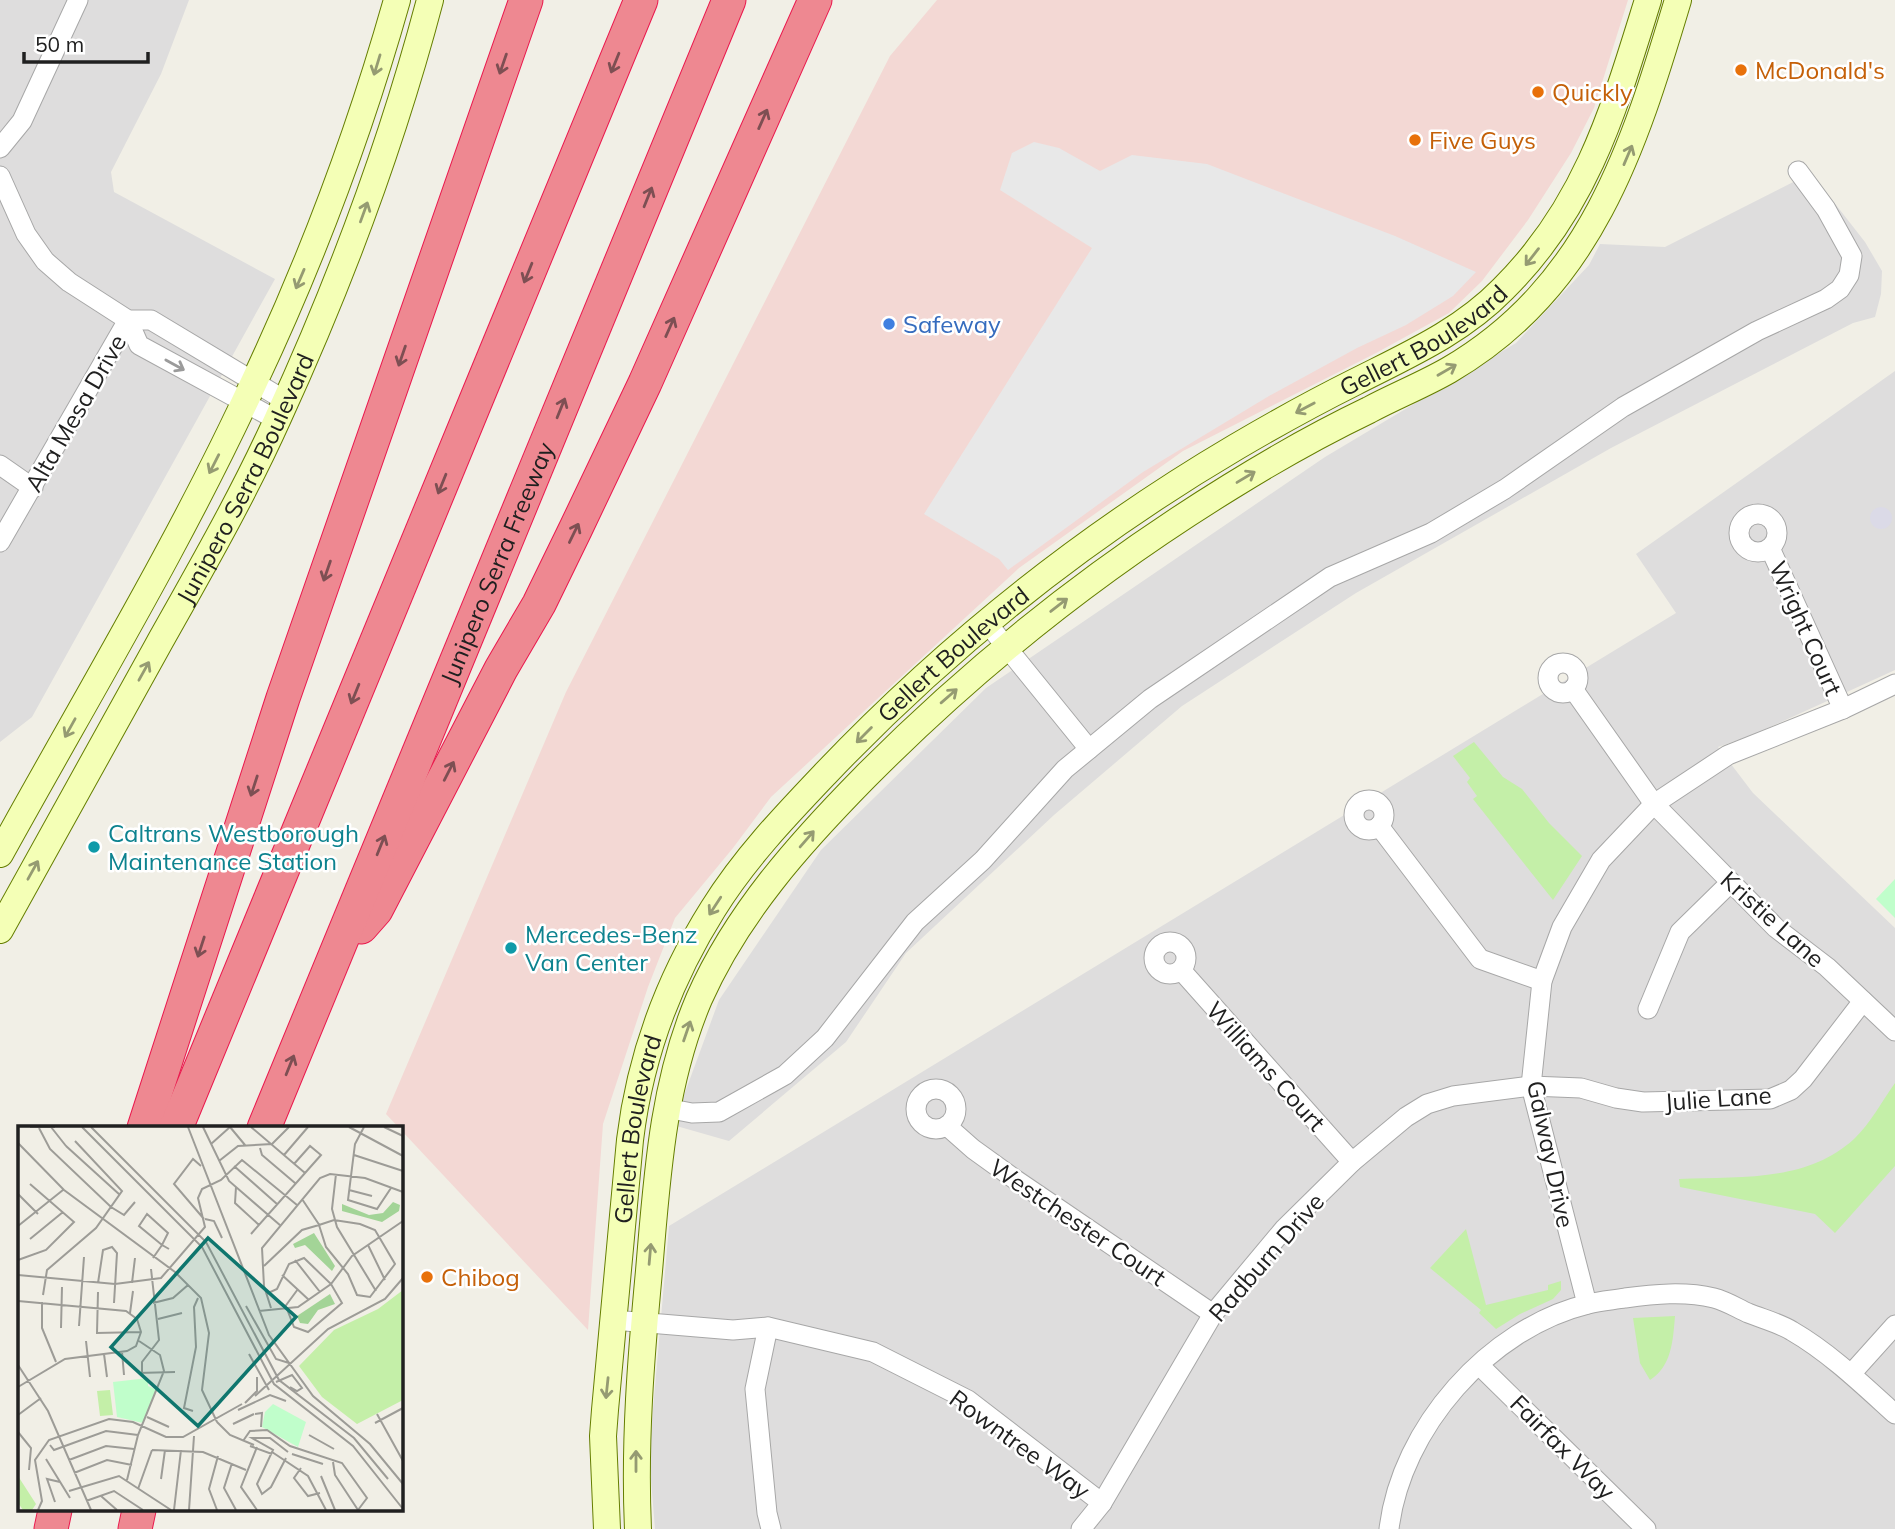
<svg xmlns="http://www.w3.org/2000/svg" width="1895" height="1529" viewBox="0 0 1895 1529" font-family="Mulish,sans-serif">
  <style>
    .residential { fill: #dedddd }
    .commercial { fill: #f3d8d4 }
    .grass { fill: #c4efa8 }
    .park { fill: #c0fecb }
    .parking { fill: #e8e8e8 }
    .plaza { fill: #dbdae7 }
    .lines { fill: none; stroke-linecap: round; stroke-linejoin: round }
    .street-casing { stroke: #a7a7a7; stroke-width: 21 }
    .secondary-casing { stroke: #657e00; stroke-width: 28 }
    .highway-casing { stroke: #ea184d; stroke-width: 35 }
    .street { stroke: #fff; stroke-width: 19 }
    .secondary { stroke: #f4ffb6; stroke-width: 26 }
    .highway { stroke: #ee8891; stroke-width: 33 }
    .oneway { stroke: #7d4f53 }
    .oneway2 { stroke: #959b72 }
    .oneway3 { stroke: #9b9b9b }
    .food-dot { fill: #e8710a; stroke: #fff; stroke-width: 2.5 }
    .shop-dot { fill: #3f7fe0; stroke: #fff; stroke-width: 2.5 }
    .culture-dot { fill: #0f9aa8; stroke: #fff; stroke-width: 2.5 }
    .labels { text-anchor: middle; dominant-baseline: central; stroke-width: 5; stroke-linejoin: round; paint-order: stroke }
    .food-label { font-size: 24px; fill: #c56008; stroke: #fff; text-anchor: start }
    .shop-label { font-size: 24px; fill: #366cbe; stroke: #fff; text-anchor: start }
    .street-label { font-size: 24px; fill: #202020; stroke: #fff }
    .culture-label { font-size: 24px; fill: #0d838f; stroke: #fff; text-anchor: start }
    .inset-road { fill: none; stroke: #9d9c97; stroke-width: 2 }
    .view { fill: #0f766e; fill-opacity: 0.15; stroke: #0f766e; stroke-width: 3.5 }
    .inset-edge { fill: none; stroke: #202020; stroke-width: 3.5 }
  </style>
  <rect width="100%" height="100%" fill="#f1efe6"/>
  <g class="residential">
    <path d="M 0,0 L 189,0 L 161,74 L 111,172 L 114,192 L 275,279 L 32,717 L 0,742 Z"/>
    <path d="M 1811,173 L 1865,242 L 1882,271 L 1881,294 L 1875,317 L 1853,323 L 1611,448 L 1356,593 L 1182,706 L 1054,815 L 906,953 L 846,1042 L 729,1141 L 673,1125 L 719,1000 L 821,850 L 986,688 L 1325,457 L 1516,343 L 1589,265 L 1600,244 L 1665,247 Z"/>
    <path d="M 1895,371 L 1895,670 L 1755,734 L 1718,747 L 1753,793 L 1895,928 L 1895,1529 L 655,1529 L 649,1455 L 669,1226 L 1676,613 L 1636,554 Z"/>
  </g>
  <path class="commercial" d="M 937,0 L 1628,0 L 1594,108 L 1571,153 L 1528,220 L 1482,281 L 1449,313 L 1376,353 L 1183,451 L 1019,568 L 771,797 L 733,848 L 675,918 L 648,987 L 603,1124 L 588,1330 L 386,1114 L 566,692 L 890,56 Z"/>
  <g class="grass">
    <path d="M 1474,742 L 1503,777 L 1522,789 L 1549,823 L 1582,856 L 1553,900 L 1473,799 L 1477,796 L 1467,782 L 1470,778 L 1453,756 Z"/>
    <path d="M 1895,1083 L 1895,1166 L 1835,1233 L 1815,1214 L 1680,1187 L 1679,1179 C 1739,1176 1806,1183 1854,1139 C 1870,1124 1882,1101 1895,1083 Z"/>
    <path d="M 1466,1229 L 1486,1305 L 1548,1290 L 1548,1285 L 1561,1281 L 1561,1290 L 1553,1299 L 1520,1314 L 1496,1329 L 1479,1313 L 1481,1310 L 1430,1268 Z"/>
    <path d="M 1675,1316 C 1673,1340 1672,1366 1650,1380 L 1640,1363 L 1633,1318 Z"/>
  </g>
  <path class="park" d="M 1895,879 L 1895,918 L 1876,899 Z"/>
  <path class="parking" d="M 1034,142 L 1059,148 L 1100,171 L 1132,155 L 1207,164 L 1395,236 L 1476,272 L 1453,296 L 1406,325 L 1357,348 L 1269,396 L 1143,472 L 1008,570 L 999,559 L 924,514 L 1092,248 L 1000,190 L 1012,153 Z"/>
  <circle class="plaza" cx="1881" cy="518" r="11"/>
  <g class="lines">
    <defs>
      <g id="street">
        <path d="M 0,148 L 22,121 L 78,0"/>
        <path d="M 0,176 L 26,234 L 45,261 L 69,282 L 128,320 L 151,320 L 286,401"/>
        <path d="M 128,320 L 139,345 L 277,420"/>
        <path d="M 0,465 L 33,488"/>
        <circle cx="1758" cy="533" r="19"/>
        <path d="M 0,542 L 128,320"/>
        <path d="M 1770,548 L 1843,709"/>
        <path d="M 987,623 L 1089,749"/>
        <circle cx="1563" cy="678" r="15"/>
        <path d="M 1573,689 L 1654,804 L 1776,928 L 1827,967 L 1895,1031"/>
        <circle cx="1369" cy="815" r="15"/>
        <path d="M 1379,826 L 1480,959 L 1542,981"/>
        <circle cx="1170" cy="958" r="16"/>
        <path d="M 1181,970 L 1352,1162"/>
        <path d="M 1648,1009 L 1680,932 L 1730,883"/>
        <circle cx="936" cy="1109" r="20"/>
        <path d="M 666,1108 L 692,1113 L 719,1112 L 785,1075 L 825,1038 L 915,922 L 983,860 L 1065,769 L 1150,699 L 1330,577 L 1431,533 L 1505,489 L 1623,407 L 1757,331 L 1826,299 L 1840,289 L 1849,275 L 1852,256 L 1826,209 L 1798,171"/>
        <path d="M 947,1126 L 973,1149 L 1016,1180 L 1213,1314"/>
        <path d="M 1587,1304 L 1531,1086 L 1542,981 L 1562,927 L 1601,860 L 1654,804 L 1728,755 L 1843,709 L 1895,684"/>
        <path d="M 613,1320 L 733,1330 L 768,1327 L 873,1352 L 968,1400 L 1102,1503"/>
        <path d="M 768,1327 L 755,1389 L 767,1513 L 771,1529"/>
        <path d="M 1479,1365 L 1646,1529"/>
        <path d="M 1851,1374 L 1895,1325"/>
        <path d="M 1081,1529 L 1102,1503 L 1213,1314 L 1284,1229 L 1352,1162 L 1406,1117 L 1427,1104 L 1453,1096 L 1531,1086 L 1581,1088 L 1616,1098 L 1643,1102 L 1770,1099 L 1791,1090 L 1803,1079 L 1863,1001"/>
        <path d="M 1389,1529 C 1401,1428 1489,1328 1588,1304 C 1600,1301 1613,1300 1625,1298 C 1654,1294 1685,1291 1714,1298 C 1726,1301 1737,1308 1748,1313 C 1763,1319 1779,1323 1792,1331 C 1830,1353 1863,1385 1895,1414"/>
      </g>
      <g id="secondary">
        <path d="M 0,854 C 86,698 180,543 254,382 C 312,259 360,131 397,0"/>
        <path id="s1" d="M 0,930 C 52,836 105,741 157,647 C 199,572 243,496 278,418 C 340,283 392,144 430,0"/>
        <path id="s2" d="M 607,1529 L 603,1436 L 605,1410 L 630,1140 C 640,1057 669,979 713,909 C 744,859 785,816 825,774 C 946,647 1085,536 1236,447 C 1275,424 1315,402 1355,382 C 1408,355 1461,332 1503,289 C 1587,206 1614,109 1648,0"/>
        <path d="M 638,1529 C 634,1442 641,1357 649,1271 C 657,1178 662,1086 699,999 C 737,913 800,843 865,777 C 975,666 1097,569 1230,487 C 1275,459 1321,433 1369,410 C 1395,396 1423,385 1449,370 C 1591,287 1634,147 1678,0"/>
      </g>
      <g id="highway">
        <path d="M 361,927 L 376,910 L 501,669 L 539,604 L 576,528 L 645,383 L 815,0"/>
        <path d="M 144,1128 L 283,698 L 526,0"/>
        <path d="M 176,1128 L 641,0"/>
        <path id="s3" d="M 264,1128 L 729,0"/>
        <path d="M 51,1529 L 55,1510"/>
        <path d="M 135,1529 L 139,1510"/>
      </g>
    </defs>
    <use href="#street" class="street-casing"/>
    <use href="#secondary" class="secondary-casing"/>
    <use href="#highway" class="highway-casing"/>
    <use href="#street" class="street"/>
    <use href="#secondary" class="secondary"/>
    <use href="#highway" class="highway"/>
  </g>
  <defs><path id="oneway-shaft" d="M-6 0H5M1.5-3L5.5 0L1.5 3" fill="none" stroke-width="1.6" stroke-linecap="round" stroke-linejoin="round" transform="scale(1.75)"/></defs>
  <g class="oneway">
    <use href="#oneway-shaft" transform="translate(615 63) rotate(112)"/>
    <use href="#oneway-shaft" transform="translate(503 64) rotate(109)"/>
    <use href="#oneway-shaft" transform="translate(763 119) rotate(-66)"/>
    <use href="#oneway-shaft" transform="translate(648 197) rotate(-68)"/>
    <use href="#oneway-shaft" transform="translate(528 273) rotate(112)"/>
    <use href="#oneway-shaft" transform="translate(670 327) rotate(-66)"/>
    <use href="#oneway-shaft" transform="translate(402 356) rotate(109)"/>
    <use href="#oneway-shaft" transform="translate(561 408) rotate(-68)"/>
    <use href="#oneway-shaft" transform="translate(442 484) rotate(112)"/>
    <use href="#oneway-shaft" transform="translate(574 533) rotate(-64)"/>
    <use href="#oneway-shaft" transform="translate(327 571) rotate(109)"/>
    <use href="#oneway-shaft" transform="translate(355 694) rotate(112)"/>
    <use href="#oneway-shaft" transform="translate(449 771) rotate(-63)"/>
    <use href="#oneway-shaft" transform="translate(254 786) rotate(108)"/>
    <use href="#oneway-shaft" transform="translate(381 845) rotate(-68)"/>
    <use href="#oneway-shaft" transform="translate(201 947) rotate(108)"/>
    <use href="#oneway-shaft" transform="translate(290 1065) rotate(-68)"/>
  </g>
  <g class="oneway2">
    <use href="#oneway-shaft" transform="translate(377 65) rotate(107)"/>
    <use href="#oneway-shaft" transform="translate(1628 155) rotate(-67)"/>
    <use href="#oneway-shaft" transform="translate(364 212) rotate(-70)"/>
    <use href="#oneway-shaft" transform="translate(1532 257) rotate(128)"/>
    <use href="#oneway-shaft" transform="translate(300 279) rotate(113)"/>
    <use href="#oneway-shaft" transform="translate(1447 370) rotate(-30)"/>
    <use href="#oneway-shaft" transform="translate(1305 408) rotate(152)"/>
    <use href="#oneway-shaft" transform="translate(214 464) rotate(117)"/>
    <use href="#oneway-shaft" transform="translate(1246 477) rotate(-31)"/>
    <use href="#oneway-shaft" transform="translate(1059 605) rotate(-38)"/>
    <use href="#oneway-shaft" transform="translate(144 671) rotate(-61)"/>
    <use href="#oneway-shaft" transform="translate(949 696) rotate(-41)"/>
    <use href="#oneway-shaft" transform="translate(70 728) rotate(119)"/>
    <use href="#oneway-shaft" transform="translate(864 735) rotate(135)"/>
    <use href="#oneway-shaft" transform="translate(807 839) rotate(-49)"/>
    <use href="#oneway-shaft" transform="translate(33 870) rotate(-61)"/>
    <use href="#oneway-shaft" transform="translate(715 906) rotate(123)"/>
    <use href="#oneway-shaft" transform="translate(687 1031) rotate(-71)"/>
    <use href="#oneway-shaft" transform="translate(650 1254) rotate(-85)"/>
    <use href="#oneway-shaft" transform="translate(607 1388) rotate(96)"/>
    <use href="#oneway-shaft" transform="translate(636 1461) rotate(-90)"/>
  </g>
  <use class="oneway3" href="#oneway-shaft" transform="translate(175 365) rotate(29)"/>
  <g class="food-dot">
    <circle cx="1741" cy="70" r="7"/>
    <circle cx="1538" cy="92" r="7"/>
    <circle cx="1415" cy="140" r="7"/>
    <circle cx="427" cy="1277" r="7"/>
  </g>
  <circle class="shop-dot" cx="889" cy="324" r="7"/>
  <g class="culture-dot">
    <circle cx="94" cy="847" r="7"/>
    <circle cx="511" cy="948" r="7"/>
  </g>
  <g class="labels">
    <g class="food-label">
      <text x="1755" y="70">McDonald's</text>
      <text x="1552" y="92">Quickly</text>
      <text x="1429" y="140">Five Guys</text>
      <text x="441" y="1277">Chibog</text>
    </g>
    <g class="shop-label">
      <text x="903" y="324">Safeway</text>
    </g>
    <g class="street-label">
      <text stroke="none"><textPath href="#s2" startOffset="1556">Gellert Boulevard</textPath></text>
      <text transform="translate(75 413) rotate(-60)">Alta Mesa Drive</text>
      <text stroke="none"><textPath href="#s1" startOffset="514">Junipero Serra Boulevard</textPath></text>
      <text stroke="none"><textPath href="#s3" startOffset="611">Junipero Serra Freeway</textPath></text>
      <text transform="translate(1806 628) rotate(66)">Wright Court</text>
      <text stroke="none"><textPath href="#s2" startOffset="989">Gellert Boulevard</textPath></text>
      <text transform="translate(1773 919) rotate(42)">Kristie Lane</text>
      <text transform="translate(1266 1066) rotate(48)">Williams Court</text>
      <text transform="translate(1718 1098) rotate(-4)">Julie Lane</text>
      <text stroke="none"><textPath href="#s2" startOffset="402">Gellert Boulevard</textPath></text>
      <text transform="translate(1551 1154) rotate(78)">Galway Drive</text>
      <text transform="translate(1078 1222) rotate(34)">Westchester Court</text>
      <text transform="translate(1266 1257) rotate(-49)">Radburn Drive</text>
      <text transform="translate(1020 1444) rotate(36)">Rowntree Way</text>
      <text transform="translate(1563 1447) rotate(45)">Fairfax Way</text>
    </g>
    <g class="culture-label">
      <text x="108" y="833">Caltrans Westborough<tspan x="108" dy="28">Maintenance Station</tspan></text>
      <text x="525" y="934">Mercedes-Benz<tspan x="525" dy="28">Van Center</tspan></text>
    </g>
  </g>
  <g transform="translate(18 1126)">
    <rect width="385" height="385" fill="#f1efe6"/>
    <path d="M 385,164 L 385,274 L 339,298 L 304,271 L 281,240 L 316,204 L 360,183 ZM 92,264 L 95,289 L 82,290 L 79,265 ZM 0,350 L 18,378 L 14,384 L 5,384 L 0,377 Z" fill="#c4efa8"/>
    <path d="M 375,76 L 382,79 L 381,85 L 364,96 L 324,85 L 324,78 L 351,89 L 365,87 ZM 296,107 L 317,140 L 314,145 L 287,119 L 277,122 L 275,118 ZM 312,168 L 317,178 L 300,184 L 290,198 L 282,197 L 279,190 Z" fill="#a3d497"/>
    <path d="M 130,252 L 130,260 L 139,264 L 125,297 L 99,291 L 95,256 ZM 255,278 L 288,296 L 280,321 L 244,301 L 247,286 Z" fill="#c0fecb"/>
    <path class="inset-road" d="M 12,1 L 37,1M 33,1 L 48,20M 64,1 L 184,121 L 256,258 L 335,320 L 385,383M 73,1 L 188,116 L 261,254 L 336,312 L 370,353M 170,1 L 251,209 L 295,270 L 352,318 L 385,358M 185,1 L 211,55 L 263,100M 212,1 L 227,19M 233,1 L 287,47M 331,1 L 385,30M 346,1 L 337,18 L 330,74 L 359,83 L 373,62M 366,1 L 385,10M 21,2 L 32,23 L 93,81 L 106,89 L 117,76M 0,17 L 46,64 L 157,146 L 183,172 L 191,207 L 184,264 L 199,296M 193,18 L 212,1M 48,20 L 102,69M 242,22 L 244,29 L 277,57M 266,29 L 290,1M 336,29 L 385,45M 201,35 L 220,20 L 254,18 L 271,1M 183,40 L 175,33 L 156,58 L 186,93M 216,40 L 259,78M 318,48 L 314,83 L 319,101 L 358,165M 218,61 L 217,77 L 241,99M 331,64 L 354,70M 0,68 L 20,88M 284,73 L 302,100M 129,88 L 150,107 L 144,119 L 121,100 ZM 187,93 L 196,95 L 204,112M 0,100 L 45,64M 233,108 L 303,29 L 292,20 L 276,38M 12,113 L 45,86M 350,119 L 367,154M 135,132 L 144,119 L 151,123M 0,134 L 28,124 L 56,96 L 12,58M 277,134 L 302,166M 246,140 L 284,104 L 301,99 L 316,94 L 342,98 L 357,104 L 377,138 L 352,171 L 339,169 L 330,148 L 308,121 L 301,99M 0,149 L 97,158 L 143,152 L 187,101 L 180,72 L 184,63 L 203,54 L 224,34 L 279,79M 264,149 L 291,174M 80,157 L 85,124 L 94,121 L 99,127 L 96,177M 114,157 L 117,132M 80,166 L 79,207 L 123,206M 248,168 L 259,163 L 271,138 L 286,132 L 313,158 L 324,177 L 290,206 L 276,201 L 269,183M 25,169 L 29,144 L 78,102 L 104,65 L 57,15M 0,175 L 108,185 L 119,193 L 123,206 L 118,220 L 109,225 L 47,233 L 0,261M 24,176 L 24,202 L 38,236M 135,177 L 155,172 L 170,159M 228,180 L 258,233 L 271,237M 253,182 L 246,160 L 244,122 L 302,52 L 312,48 L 347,52 L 385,66M 266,182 L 280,163M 241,185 L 280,181 L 313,158 L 334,130 L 385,95M 112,187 L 115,165M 140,193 L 164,187M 61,200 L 66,131M 43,202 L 44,161M 68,215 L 72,251M 104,226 L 106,249M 86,228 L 89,251M 231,228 L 251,264M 0,239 L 30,285 L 73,384M 124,246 L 124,236 L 141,214 L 133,143M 120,247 L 157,246M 258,256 L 274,249 L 284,262 L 279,265 L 272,261M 237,270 L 310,203 L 367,173 L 385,152M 227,277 L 239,265 L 239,251M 220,284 L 252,269 L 268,275M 175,285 L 166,282 L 178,221 L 176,181 L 180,172M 237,288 L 244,287 L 243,301M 359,288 L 385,335M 0,289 L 23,272M 129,291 L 151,301M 199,296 L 212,309 L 236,319M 357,297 L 385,282M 215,298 L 236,288M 0,306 L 13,322 L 11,344M 291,309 L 316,323M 225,315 L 232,305 L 249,304 L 272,320 L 324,337 L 349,372 L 340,384M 32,319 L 36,324 L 88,305 L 120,309M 232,320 L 254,328M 239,321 L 223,361 L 239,384M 134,324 L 185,326 L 228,344M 254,326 L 290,350 L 308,384M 274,328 L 305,338M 268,332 L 253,361 L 244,368 L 239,358 L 255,324 L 234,312 L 252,312 L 270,326M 28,333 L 52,372M 51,334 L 88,320 L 116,323M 315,336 L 317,349 L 340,384M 214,337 L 206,362 L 218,384M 283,342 L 276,352 L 290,370 L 302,367M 56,347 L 89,334 L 114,339M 303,350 L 317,384M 143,353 L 147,324M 109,354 L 120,309 L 146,245 L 142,229 L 121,215M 120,363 L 134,324M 51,365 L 101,350 L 153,384M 83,370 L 99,384M 68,375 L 96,365 L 125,384M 37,376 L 29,353 L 42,356M 20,384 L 24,375 L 17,334 L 31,314 L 91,293 L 115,296 L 148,311 L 165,311 L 224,278M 156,384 L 163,324M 171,384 L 176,310M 199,384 L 191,363 L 200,330"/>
    <path class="view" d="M 190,112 L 278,191 L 180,300 L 93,221 Z"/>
    <rect width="385" height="385" class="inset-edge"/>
  </g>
  <path d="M24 52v10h124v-10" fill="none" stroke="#202020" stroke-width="3.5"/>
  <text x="35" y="52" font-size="21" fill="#202020" stroke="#ffffff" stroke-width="5" paint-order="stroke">50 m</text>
</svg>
